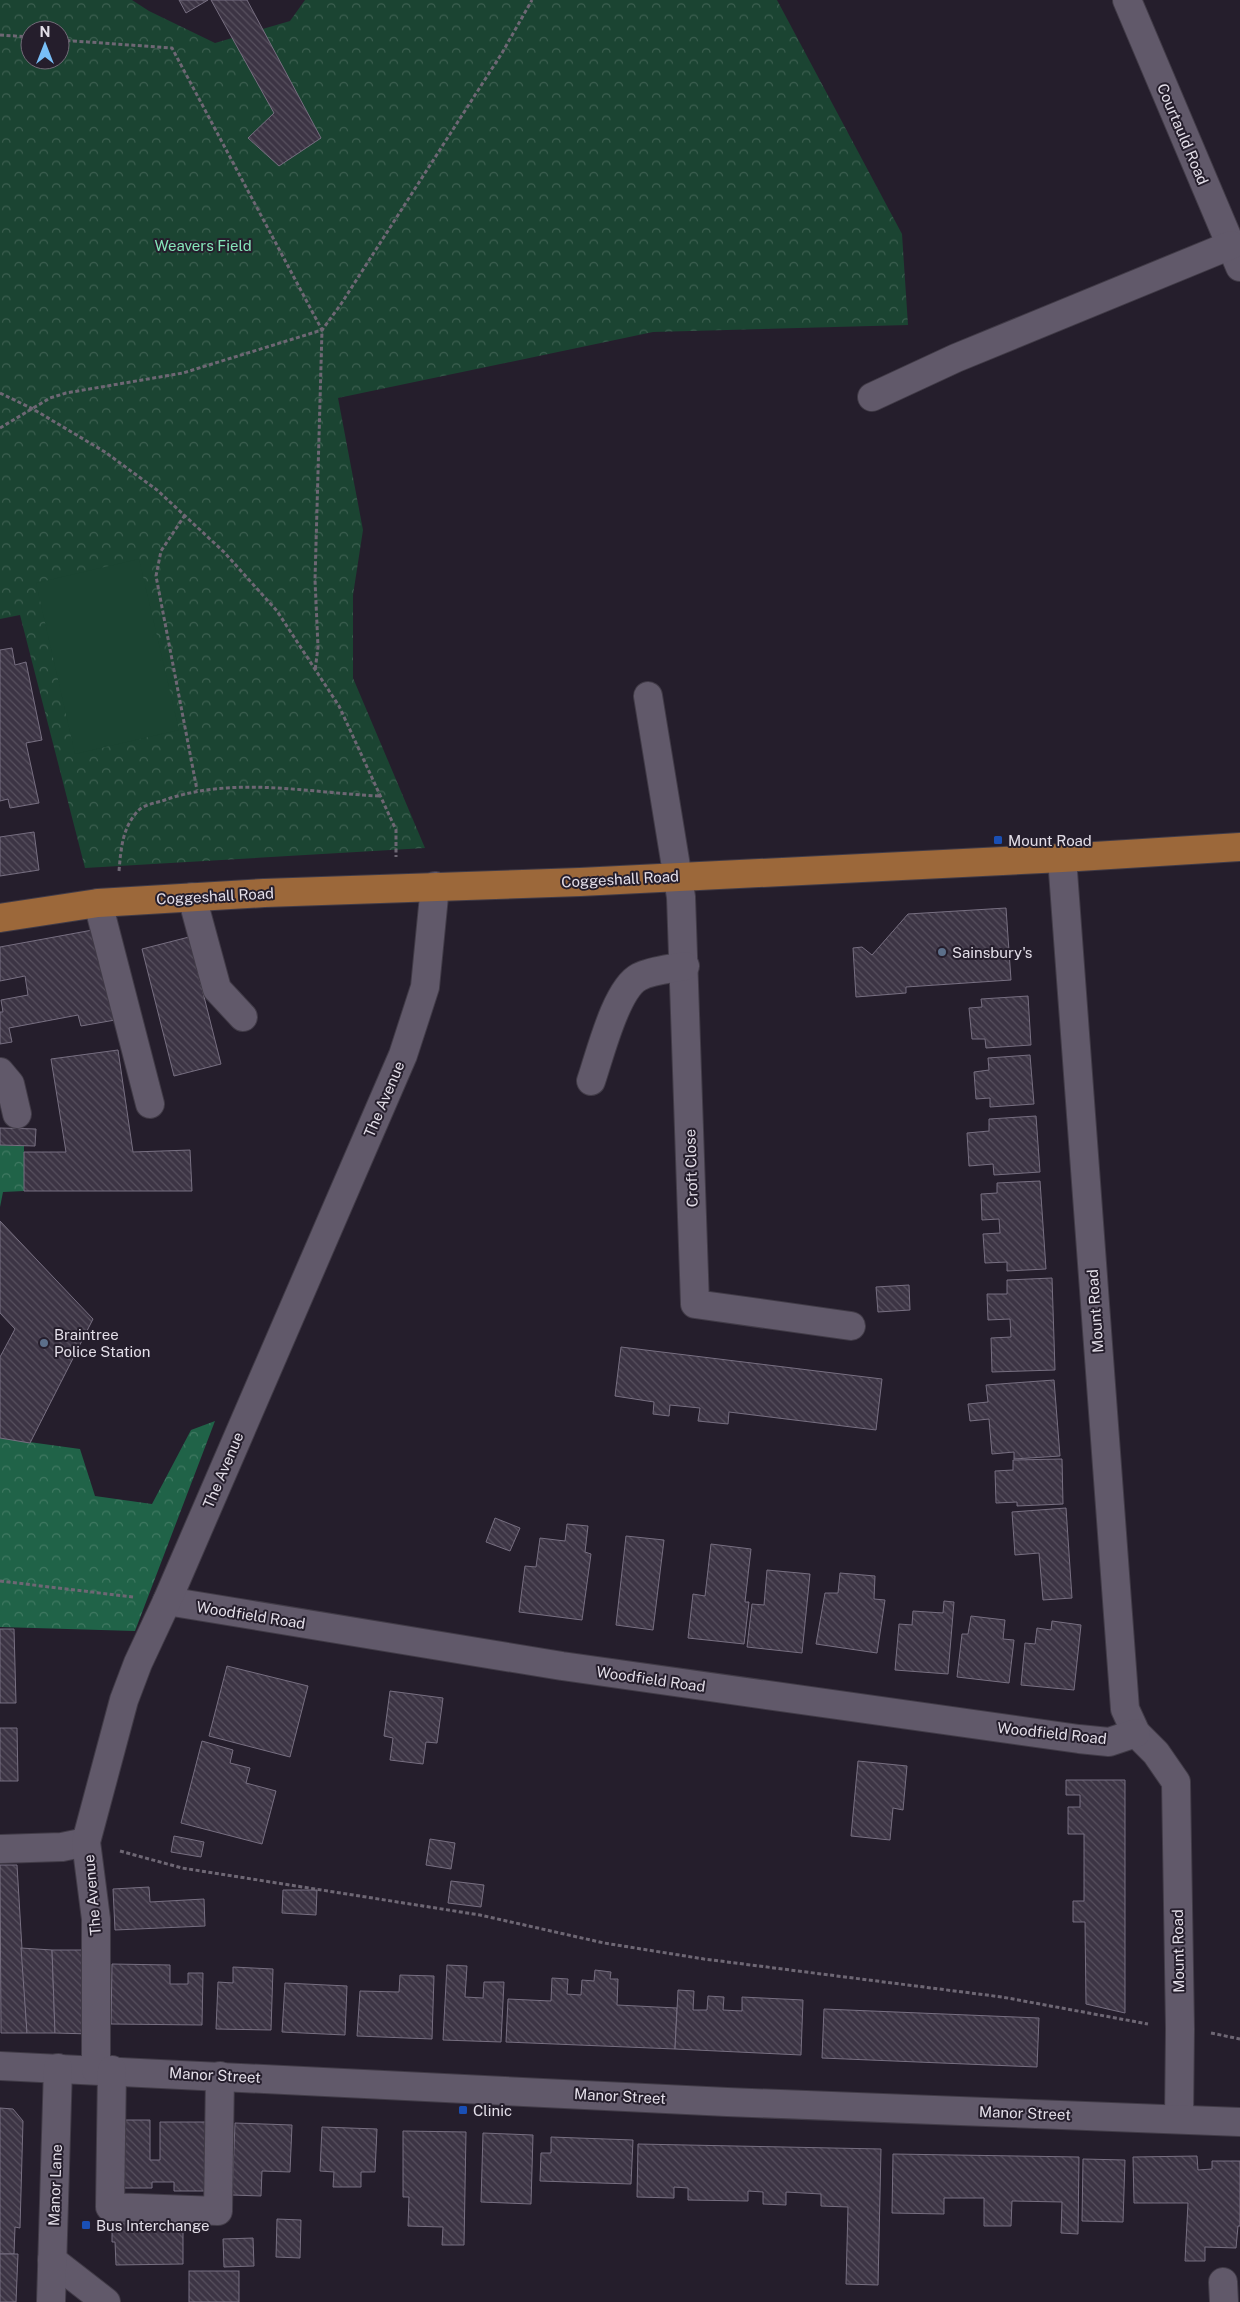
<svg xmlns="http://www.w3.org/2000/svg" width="1240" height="2302" viewBox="0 0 1240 2302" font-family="'Public Sans',sans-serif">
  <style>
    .forest { fill: url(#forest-crowns) }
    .park { fill: url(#park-crowns); fill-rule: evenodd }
    .garden { fill: #1b4432 }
    .building { fill: url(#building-back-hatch); stroke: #776f81 }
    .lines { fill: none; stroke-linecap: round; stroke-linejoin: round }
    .minor-casing { stroke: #413b47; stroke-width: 30 }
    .major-casing { stroke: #413b47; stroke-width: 30 }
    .path { stroke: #6e6774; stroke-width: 3; stroke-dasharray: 4 2.5; stroke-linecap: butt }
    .minor { stroke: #61596a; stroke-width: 28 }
    .major { stroke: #9c683a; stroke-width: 28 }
    .transit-dot { fill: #1a4fb4; stroke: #251e2c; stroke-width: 2 }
    .service-dot { fill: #5c6f8a; stroke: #251e2c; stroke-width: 2 }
    .labels { text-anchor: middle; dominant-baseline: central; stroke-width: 4; stroke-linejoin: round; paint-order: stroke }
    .street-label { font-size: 15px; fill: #e3dee8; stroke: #251e2c }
    .park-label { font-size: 15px; fill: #86e6ba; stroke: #251e2c }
    .poi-label { font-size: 15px; fill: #e3dee8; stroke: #251e2c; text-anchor: start }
  </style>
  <defs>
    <pattern id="forest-crowns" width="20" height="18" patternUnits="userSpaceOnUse" patternTransform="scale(1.25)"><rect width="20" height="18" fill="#206348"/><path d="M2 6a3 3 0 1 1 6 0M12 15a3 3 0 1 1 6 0" fill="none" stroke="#407962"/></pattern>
    <pattern id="park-crowns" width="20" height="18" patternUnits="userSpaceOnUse" patternTransform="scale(1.25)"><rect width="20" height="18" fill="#1b4432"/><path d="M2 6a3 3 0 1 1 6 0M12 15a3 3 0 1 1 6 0" fill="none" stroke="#3c5f50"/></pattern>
    <pattern id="building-back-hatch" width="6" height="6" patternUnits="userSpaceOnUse" patternTransform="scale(1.25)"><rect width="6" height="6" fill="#3c3444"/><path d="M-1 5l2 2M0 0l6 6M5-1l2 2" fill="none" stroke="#58515f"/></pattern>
  </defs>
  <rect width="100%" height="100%" fill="#251e2c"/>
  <g class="forest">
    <path d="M 0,1145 L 24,1146 L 24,1191 L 3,1192 L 0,1207 Z"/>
    <path d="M 215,1421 L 135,1631 L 0,1627 L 0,1438 L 80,1449 L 95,1496 L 152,1504 L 191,1430 Z"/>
  </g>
  <path class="park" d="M 0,0 L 132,0 L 149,11 L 215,43 L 290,21 L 305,0 L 777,0 L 902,234 L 908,325 L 653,332 L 338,398 L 363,530 L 353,595 L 353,678 L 425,848 L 85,868 L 20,615 L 0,619 ZM 30,30 L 60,30 L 60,60 L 30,60 Z"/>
  <path class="garden" d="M 139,559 L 179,730 L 75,754 L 36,583 Z"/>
  <g class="building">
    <path d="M 179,0 L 208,0 L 186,13 Z"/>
    <path d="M 211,0 L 247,0 L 321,138 L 279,166 L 248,138 L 274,113 Z"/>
    <path d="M 12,648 L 15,665 L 26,662 L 42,740 L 26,743 L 39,803 L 10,808 L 8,799 L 0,801 L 0,650 Z"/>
    <path d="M 34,832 L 39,870 L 0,876 L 0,837 Z"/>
    <path d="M 1006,908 L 1011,980 L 906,987 L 906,993 L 856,997 L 853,948 L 862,947 L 872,955 L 908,914 Z"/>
    <path d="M 98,929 L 115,1020 L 81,1026 L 78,1015 L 9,1028 L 12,1042 L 0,1044 L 0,1012 L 3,1012 L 1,1000 L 28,995 L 25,976 L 0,981 L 0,947 Z"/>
    <path d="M 189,937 L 221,1064 L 174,1076 L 142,949 Z"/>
    <path d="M 1028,996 L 1031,1045 L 986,1048 L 985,1039 L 972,1039 L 969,1008 L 982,1007 L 981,999 Z"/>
    <path d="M 118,1050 L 133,1152 L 190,1150 L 192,1191 L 24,1191 L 24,1152 L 66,1152 L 51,1059 Z"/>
    <path d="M 1030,1055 L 1034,1104 L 990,1107 L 990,1098 L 976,1099 L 974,1072 L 989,1070 L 988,1058 Z"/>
    <path d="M 1036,1116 L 1040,1172 L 994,1175 L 993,1164 L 969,1166 L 967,1133 L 989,1131 L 989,1119 Z"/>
    <path d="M 0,1128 L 36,1129 L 35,1146 L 0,1145 Z"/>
    <path d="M 1040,1181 L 1046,1269 L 1007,1271 L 1007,1262 L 985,1263 L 983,1234 L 1000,1233 L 999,1219 L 982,1220 L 981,1194 L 997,1193 L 997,1183 Z"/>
    <path d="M 0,1221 L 93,1319 L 30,1443 L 0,1438 L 0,1357 L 15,1329 L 0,1313 Z"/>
    <path d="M 1052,1278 L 1055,1370 L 992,1372 L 991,1338 L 1011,1337 L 1010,1319 L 988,1320 L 987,1294 L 1007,1294 L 1007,1280 Z"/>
    <path d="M 909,1285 L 910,1310 L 878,1312 L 876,1287 Z"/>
    <path d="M 621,1347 L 882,1379 L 876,1430 L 729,1412 L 728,1424 L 698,1421 L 700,1408 L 670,1405 L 669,1416 L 653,1414 L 654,1402 L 615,1396 Z"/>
    <path d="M 1054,1380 L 1060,1456 L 1014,1459 L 1014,1452 L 992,1454 L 989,1419 L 970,1421 L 968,1404 L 988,1402 L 986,1385 Z"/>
    <path d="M 1062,1459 L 1063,1504 L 1017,1506 L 1017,1502 L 996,1503 L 995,1471 L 1013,1470 L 1013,1460 Z"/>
    <path d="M 1066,1508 L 1072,1598 L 1043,1600 L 1039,1553 L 1015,1555 L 1012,1512 Z"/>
    <path d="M 495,1518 L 520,1528 L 510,1551 L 486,1542 Z"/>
    <path d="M 567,1524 L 588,1526 L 585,1552 L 591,1554 L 582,1620 L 519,1612 L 525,1566 L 536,1567 L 540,1538 L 565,1541 Z"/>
    <path d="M 626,1536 L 664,1540 L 653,1630 L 616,1625 Z"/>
    <path d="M 711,1544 L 751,1549 L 745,1602 L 749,1602 L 744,1644 L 688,1638 L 693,1594 L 705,1596 Z"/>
    <path d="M 767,1570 L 810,1574 L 802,1653 L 747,1647 L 752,1604 L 764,1605 Z"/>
    <path d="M 840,1573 L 875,1576 L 874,1599 L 885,1600 L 877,1653 L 816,1644 L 825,1593 L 838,1593 Z"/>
    <path d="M 944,1601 L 954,1602 L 948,1674 L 895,1670 L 899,1624 L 912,1625 L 913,1611 L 943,1613 Z"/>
    <path d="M 971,1616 L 1005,1620 L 1003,1639 L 1014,1640 L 1009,1683 L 957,1677 L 962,1634 L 968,1634 Z"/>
    <path d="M 1052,1621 L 1081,1625 L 1074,1690 L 1021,1685 L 1025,1643 L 1035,1644 L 1037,1628 L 1051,1630 Z"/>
    <path d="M 0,1629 L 14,1629 L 16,1703 L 0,1703 Z"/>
    <path d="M 227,1666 L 308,1686 L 290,1757 L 209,1736 Z"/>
    <path d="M 390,1691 L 443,1698 L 437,1743 L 426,1742 L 423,1764 L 390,1760 L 393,1738 L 384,1736 Z"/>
    <path d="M 0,1728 L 17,1728 L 18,1781 L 0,1781 Z"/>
    <path d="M 202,1741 L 233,1750 L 230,1763 L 250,1768 L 246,1783 L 276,1791 L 262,1844 L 181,1823 Z"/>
    <path d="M 858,1761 L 907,1766 L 903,1810 L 893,1808 L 890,1840 L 851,1836 Z"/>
    <path d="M 1066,1780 L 1125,1780 L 1125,2013 L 1086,2004 L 1085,1922 L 1073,1922 L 1073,1901 L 1084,1901 L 1084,1834 L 1068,1834 L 1068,1807 L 1080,1807 L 1080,1795 L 1066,1795 Z"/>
    <path d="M 174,1836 L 204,1842 L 201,1857 L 171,1852 Z"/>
    <path d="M 430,1839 L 455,1843 L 451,1869 L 426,1865 Z"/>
    <path d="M 0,1865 L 17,1865 L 27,2033 L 1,2033 Z"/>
    <path d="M 451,1881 L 484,1885 L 481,1907 L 448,1903 Z"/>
    <path d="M 149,1887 L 150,1902 L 204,1899 L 205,1926 L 115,1930 L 113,1889 Z"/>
    <path d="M 283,1890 L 317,1890 L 316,1915 L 282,1913 Z"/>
    <path d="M 21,1948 L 52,1950 L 55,2033 L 27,2033 Z"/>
    <path d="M 52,1950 L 86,1950 L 91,2034 L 55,2033 Z"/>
    <path d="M 112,1964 L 170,1965 L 170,1984 L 188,1984 L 188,1973 L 203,1973 L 202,2025 L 111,2024 Z"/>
    <path d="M 447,1965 L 467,1966 L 465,1997 L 483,1998 L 484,1982 L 504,1982 L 501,2042 L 443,2040 Z"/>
    <path d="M 233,1967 L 273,1969 L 271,2030 L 216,2029 L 218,1982 L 233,1983 Z"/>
    <path d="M 595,1970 L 611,1972 L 610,1979 L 618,1979 L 617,2005 L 677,2008 L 675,2049 L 506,2042 L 508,1999 L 551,2001 L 552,1978 L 568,1979 L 567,1994 L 581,1995 L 582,1980 L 594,1981 Z"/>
    <path d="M 400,1975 L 434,1976 L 432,2039 L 357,2036 L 360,1991 L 399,1992 Z"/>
    <path d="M 285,1983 L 347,1986 L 345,2035 L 282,2032 Z"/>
    <path d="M 678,1990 L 694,1991 L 693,2010 L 707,2010 L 708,1996 L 724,1997 L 723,2010 L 742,2011 L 742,1997 L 803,2000 L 801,2055 L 675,2049 Z"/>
    <path d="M 824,2009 L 1039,2018 L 1037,2067 L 822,2058 Z"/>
    <path d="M 0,2108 L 13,2109 L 23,2121 L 20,2228 L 15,2227 L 14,2254 L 0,2254 Z"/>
    <path d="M 121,2120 L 150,2120 L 150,2160 L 160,2160 L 160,2122 L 208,2122 L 208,2191 L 174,2191 L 174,2182 L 152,2182 L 152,2188 L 121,2188 Z"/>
    <path d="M 235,2123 L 292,2125 L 290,2172 L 262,2171 L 261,2196 L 232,2195 Z"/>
    <path d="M 322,2127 L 377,2129 L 375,2172 L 361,2172 L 361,2187 L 333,2187 L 334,2172 L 320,2171 Z"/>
    <path d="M 403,2131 L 466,2132 L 464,2245 L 442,2245 L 443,2227 L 408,2226 L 409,2197 L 403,2197 Z"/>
    <path d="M 483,2133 L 533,2135 L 531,2204 L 481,2202 Z"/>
    <path d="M 551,2137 L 633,2140 L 631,2184 L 540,2181 L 541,2153 L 551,2153 Z"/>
    <path d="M 638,2144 L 881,2149 L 878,2285 L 846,2284 L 848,2207 L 821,2206 L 821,2194 L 786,2192 L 786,2205 L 763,2204 L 763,2192 L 748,2191 L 748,2201 L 688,2200 L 688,2188 L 674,2187 L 674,2198 L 637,2197 Z"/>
    <path d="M 893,2154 L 1079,2157 L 1078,2234 L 1061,2233 L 1062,2202 L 1012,2201 L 1011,2226 L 984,2226 L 984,2198 L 944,2198 L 944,2214 L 892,2213 Z"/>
    <path d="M 1197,2156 L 1198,2170 L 1212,2169 L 1212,2161 L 1240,2161 L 1240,2226 L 1238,2226 L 1236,2248 L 1205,2247 L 1205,2261 L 1185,2261 L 1188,2203 L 1134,2203 L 1133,2157 Z"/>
    <path d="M 1083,2159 L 1125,2160 L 1123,2222 L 1082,2221 Z"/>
    <path d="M 277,2219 L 301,2220 L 300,2258 L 276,2257 Z"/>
    <path d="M 183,2222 L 183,2264 L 116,2265 L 115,2242 L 112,2242 L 112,2223 Z"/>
    <path d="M 253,2238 L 254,2266 L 224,2267 L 223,2239 Z"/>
    <path d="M 0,2254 L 18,2254 L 16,2302 L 0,2302 Z"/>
    <rect x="189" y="2271" width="50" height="31"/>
  </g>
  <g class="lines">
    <defs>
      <g id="minor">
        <path d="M 1127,0 L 1240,267"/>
        <path d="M 872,397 L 956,358 L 1231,245"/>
        <path d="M 648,696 L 681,897 L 695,1304 L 851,1326"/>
        <path d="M 1062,858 L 1125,1709 L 1136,1733 L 1156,1753 L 1176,1782 L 1180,2029 L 1179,2119"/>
        <path d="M 192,897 L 217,989 L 243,1017"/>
        <path d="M 98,903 L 150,1104"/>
        <path d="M 0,1072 L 10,1084 L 17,1114"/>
        <path d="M 591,1081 C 600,1055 616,989 639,977 C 652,970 671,969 685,966"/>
        <path d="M 167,1601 L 562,1666 L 1079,1739 L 1109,1742 L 1136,1733"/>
        <path d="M 0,1849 L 62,1847 L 86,1842"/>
        <path d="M 0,2066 L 727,2102 L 1240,2122"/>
        <path d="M 96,2070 L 96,1919 L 86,1842 L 124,1700 L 138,1663 L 167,1601 L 403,1055 L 425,987 L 435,886"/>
        <path d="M 112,2070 L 110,2207 L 218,2211 L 220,2076"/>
        <path d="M 52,2260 L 106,2302"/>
        <path d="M 1223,2282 L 1224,2302"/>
        <path d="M 51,2302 L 58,2068"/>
      </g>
      <path id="major" d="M 0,918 L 98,903 L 264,893 L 580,882 L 1062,858 L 1240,847"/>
    </defs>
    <use href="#minor" class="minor-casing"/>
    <use href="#major" class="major-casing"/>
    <g class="path">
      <path d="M 0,35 L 30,37"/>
      <path d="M 60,40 L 172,48 L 322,330 L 315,580 L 318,647 L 315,671"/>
      <path d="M 0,393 L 33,409 L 105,452 L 157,490 L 224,552 L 277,611 L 339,706 L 396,830 L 396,857"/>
      <path d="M 0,428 L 50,398 L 66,393 L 183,373 L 322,330 L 341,304 L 502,53 L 532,0"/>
      <path d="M 185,515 L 161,551 L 156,576 L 197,790"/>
      <path d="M 119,871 C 121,849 122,828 138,811 C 143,805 155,803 162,801 C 233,775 307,793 380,796"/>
      <path d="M 0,1581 L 133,1597"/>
      <path d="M 120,1851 L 182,1868 L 480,1915 L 604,1943 L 704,1959 L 1002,1997 L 1148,2024"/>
      <path d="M 1211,2033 L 1240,2039"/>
    </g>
    <use href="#minor" class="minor"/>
    <use href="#major" class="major"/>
  </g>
  <g class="transit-dot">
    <rect x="993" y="835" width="10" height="10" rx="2.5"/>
    <rect x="458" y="2105" width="10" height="10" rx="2.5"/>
    <rect x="81" y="2220" width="10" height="10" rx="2.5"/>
  </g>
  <g class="service-dot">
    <circle cx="942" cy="952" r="5"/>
    <circle cx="44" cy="1343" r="5"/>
  </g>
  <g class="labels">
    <g class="street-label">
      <text transform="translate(1183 134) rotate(67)">Courtauld Road</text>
      <text transform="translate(620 879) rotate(-3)">Coggeshall Road</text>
      <text transform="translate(215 896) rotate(-3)">Coggeshall Road</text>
      <text transform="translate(384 1099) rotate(-67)">The Avenue</text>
      <text transform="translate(691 1168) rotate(-92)">Croft Close</text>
      <text transform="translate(1095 1311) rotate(-94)">Mount Road</text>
      <text transform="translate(223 1470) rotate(-67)">The Avenue</text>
      <text transform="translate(251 1615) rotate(9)">Woodfield Road</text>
      <text transform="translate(651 1679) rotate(8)">Woodfield Road</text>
      <text transform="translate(1052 1733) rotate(6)">Woodfield Road</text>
      <text transform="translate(92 1895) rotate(-95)">The Avenue</text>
      <text transform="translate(1178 1951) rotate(-91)">Mount Road</text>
      <text transform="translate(215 2075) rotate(3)">Manor Street</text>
      <text transform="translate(620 2096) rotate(3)">Manor Street</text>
      <text transform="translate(1025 2113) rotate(2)">Manor Street</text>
      <text transform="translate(55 2185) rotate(-88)">Manor Lane</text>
    </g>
    <g class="park-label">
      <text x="203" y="245">Weavers Field</text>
    </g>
    <g class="poi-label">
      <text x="1008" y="840">Mount Road</text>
      <text x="952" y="952">Sainsbury's</text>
      <text x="54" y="1334">Braintree<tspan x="54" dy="17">Police Station</tspan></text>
      <text x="473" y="2110">Clinic</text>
      <text x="96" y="2225">Bus Interchange</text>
    </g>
  </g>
  <g transform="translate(45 45)"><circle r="24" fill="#251e2c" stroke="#716b77"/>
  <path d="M0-4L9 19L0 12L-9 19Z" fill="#78bff7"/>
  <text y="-8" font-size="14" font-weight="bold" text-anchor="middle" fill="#e3dee8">N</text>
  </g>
</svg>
